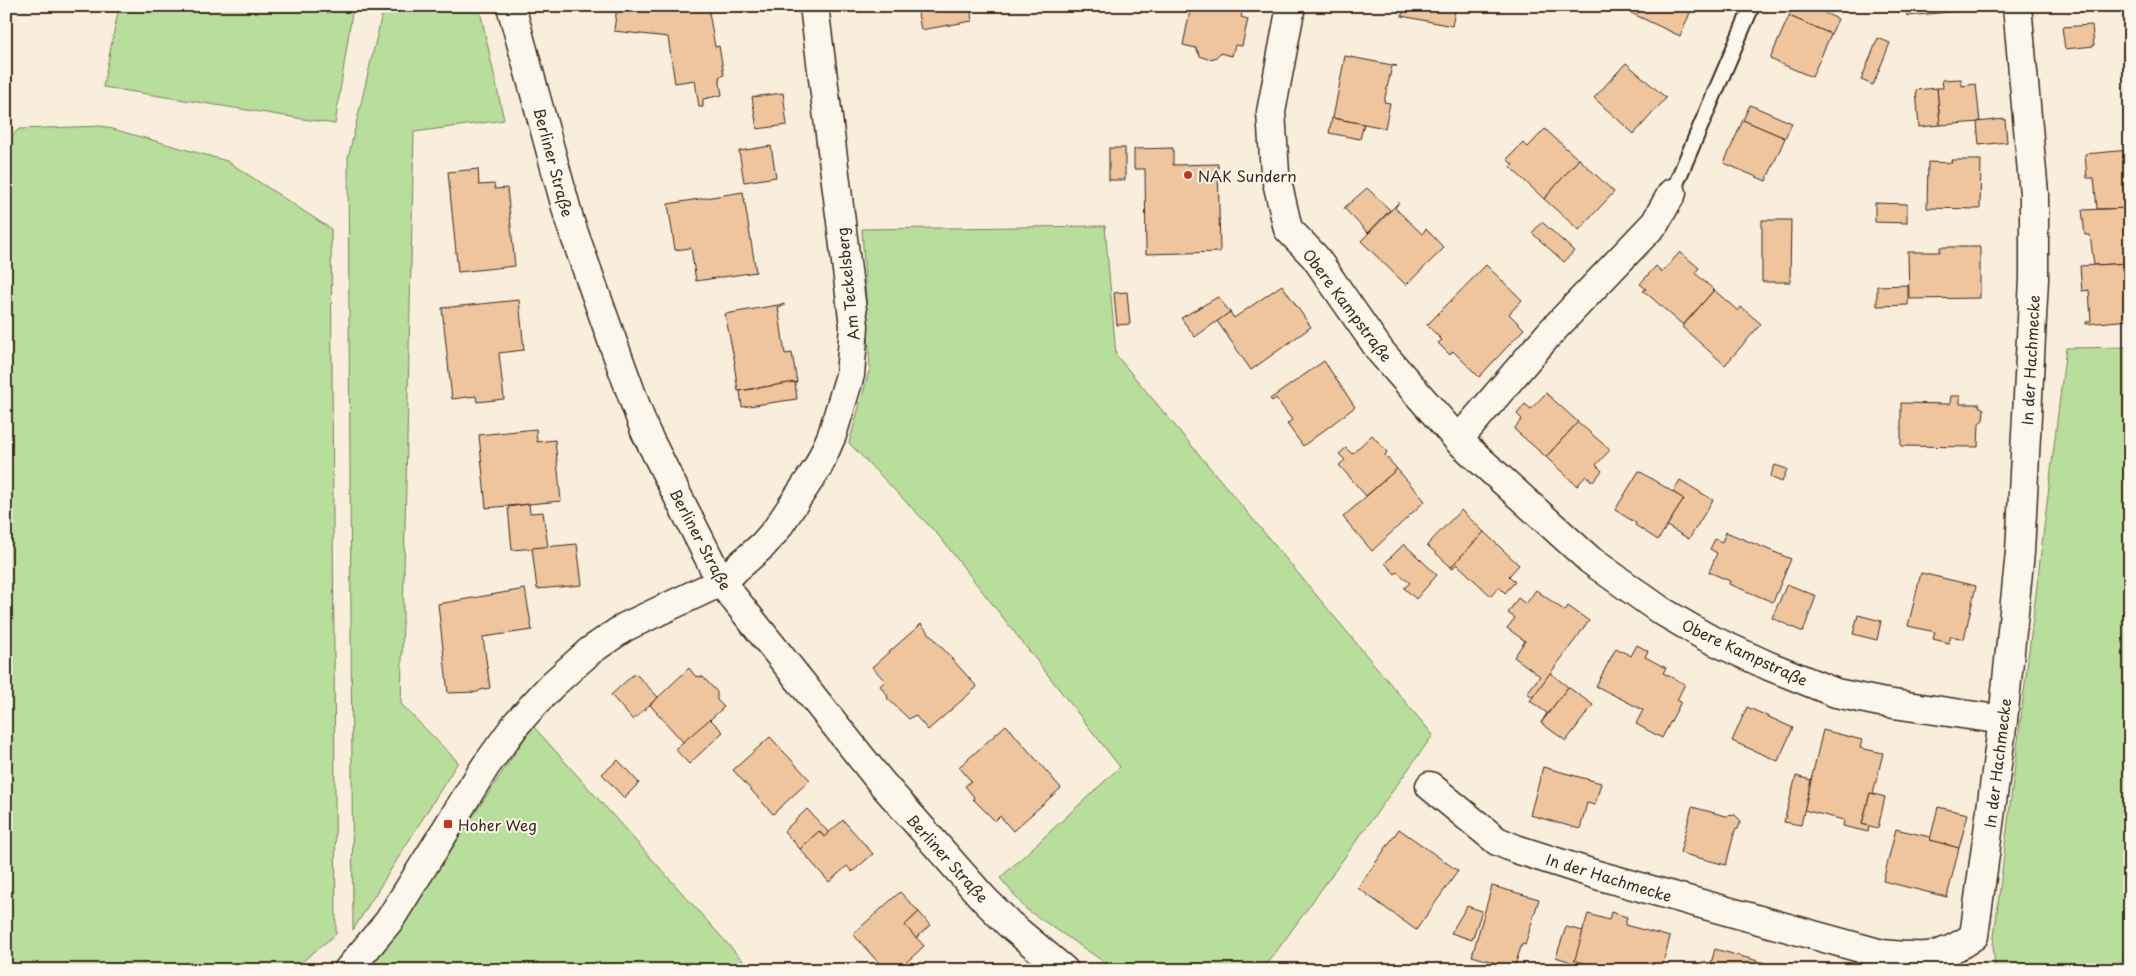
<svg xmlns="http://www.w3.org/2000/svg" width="2136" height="976" viewBox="0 0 2136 976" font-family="'Playpen Sans',sans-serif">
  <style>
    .green { fill: #b7de9a; stroke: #79845c }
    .building { fill: #efc59e; stroke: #3b2a1e }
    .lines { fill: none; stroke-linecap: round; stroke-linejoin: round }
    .service-casing { stroke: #3b2a1e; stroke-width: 18 }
    .minor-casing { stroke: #3b2a1e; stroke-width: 31 }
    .service { stroke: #fbf7ec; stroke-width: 14 }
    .minor { stroke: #fbf7ec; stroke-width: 28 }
    .poi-dot { fill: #c8321e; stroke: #fbf7ec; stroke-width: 2 }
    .labels { text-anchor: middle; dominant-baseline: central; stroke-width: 4; stroke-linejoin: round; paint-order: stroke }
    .street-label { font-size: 15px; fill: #3b2a1e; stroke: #fbf7ec }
    .poi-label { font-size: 15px; fill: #3b2a1e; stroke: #fbf7ec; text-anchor: start }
  </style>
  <rect width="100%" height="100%" fill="#f9eddc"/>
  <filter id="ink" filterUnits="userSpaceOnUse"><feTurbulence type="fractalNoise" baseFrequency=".02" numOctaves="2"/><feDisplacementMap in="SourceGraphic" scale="10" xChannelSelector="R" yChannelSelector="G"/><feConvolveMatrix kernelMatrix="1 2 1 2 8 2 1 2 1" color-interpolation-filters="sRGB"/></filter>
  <g filter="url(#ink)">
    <g class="green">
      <path d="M 119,6 L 353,6 L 335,124 L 103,87 Z"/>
      <path d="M 384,6 L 479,6 L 504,120 L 414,132 L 401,704 L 458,762 L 353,930 L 348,158 Z"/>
      <path d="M 102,126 L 227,161 L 331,229 L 336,934 L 292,970 L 6,970 L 6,141 L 19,129 Z"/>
      <path d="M 1105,226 L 1116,355 L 1433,735 L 1263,970 L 1116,970 L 1026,909 L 1000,878 L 1120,767 L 939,536 L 849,443 L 870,368 L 862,229 Z"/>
      <path d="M 2130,347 L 2130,927 L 2120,970 L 1995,970 L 1993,945 L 2066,348 Z"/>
      <path d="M 533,726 L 751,970 L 366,970 L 401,925 Z"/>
    </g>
    <g class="building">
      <path d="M 617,6 L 708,6 L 715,47 L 719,46 L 724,75 L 719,77 L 722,95 L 703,99 L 703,107 L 699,107 L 695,80 L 675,83 L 668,37 L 614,31 Z"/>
      <path d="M 899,6 L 970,6 L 972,21 L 921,30 L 917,8 L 900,10 Z"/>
      <path d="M 1191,6 L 1244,6 L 1241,17 L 1248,19 L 1242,46 L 1235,45 L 1232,56 L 1220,53 L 1215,58 L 1207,59 L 1200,56 L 1196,48 L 1183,45 Z"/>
      <path d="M 1404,6 L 1456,6 L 1452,26 L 1402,16 Z"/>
      <path d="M 1632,6 L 1693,6 L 1680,36 L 1629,12 Z"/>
      <path d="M 1793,6 L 1809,6 L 1838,19 L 1831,34 L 1789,16 Z"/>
      <path d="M 1906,6 L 1970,6 L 1970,10 L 1907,16 Z"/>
      <path d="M 1789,16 L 1831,34 L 1812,77 L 1770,59 Z"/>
      <path d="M 2092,25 L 2094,46 L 2065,49 L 2062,27 Z"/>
      <path d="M 1878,38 L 1890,43 L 1873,85 L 1861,80 Z"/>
      <path d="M 1345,56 L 1397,66 L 1392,66 L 1384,102 L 1390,103 L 1385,128 L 1333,118 Z"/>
      <path d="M 1626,63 L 1666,98 L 1634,134 L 1594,98 Z"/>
      <path d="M 1961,79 L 1962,86 L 1976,84 L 1980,122 L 1940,125 L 1937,88 L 1943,88 L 1942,80 Z"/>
      <path d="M 1937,88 L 1940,125 L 1919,127 L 1916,90 Z"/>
      <path d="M 783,93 L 787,125 L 757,129 L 752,97 Z"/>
      <path d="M 1750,105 L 1792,123 L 1785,138 L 1743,120 Z"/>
      <path d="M 1332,118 L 1364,124 L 1360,139 L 1329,133 Z"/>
      <path d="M 2005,119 L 2007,142 L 1979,145 L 1977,122 Z"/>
      <path d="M 1743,120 L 1785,138 L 1766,181 L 1724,163 Z"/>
      <path d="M 1545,129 L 1578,159 L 1580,159 L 1544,199 L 1510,167 L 1513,165 L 1507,159 L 1523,143 L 1528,147 Z"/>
      <path d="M 771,146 L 776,177 L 744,182 L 739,151 Z"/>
      <rect x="1109" y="148" width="16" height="32"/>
      <path d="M 1173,148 L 1173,165 L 1218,164 L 1220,252 L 1146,254 L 1145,169 L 1134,169 L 1134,149 Z"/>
      <path d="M 2130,150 L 2130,208 L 2097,209 L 2094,178 L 2087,178 L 2085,154 Z"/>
      <path d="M 1579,159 L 1614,192 L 1579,230 L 1544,199 Z"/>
      <path d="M 1951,160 L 1981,160 L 1980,209 L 1927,208 L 1928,162 L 1952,163 Z"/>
      <path d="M 478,169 L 479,185 L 494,184 L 495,189 L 507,188 L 515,266 L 458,272 L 448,172 Z"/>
      <path d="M 1367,188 L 1390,210 L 1368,233 L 1344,208 Z"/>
      <path d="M 743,192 L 756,272 L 696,281 L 691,248 L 675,250 L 668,204 Z"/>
      <path d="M 1399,202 L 1395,208 L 1422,234 L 1426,229 L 1444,248 L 1406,285 L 1361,241 Z"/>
      <path d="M 1875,203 L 1907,204 L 1907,223 L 1875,222 Z"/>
      <path d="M 2130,208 L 2130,263 L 2094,265 L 2090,235 L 2085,235 L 2082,210 Z"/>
      <path d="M 1762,220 L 1791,220 L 1790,282 L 1762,282 Z"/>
      <path d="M 1542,222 L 1574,251 L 1564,262 L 1532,233 Z"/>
      <path d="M 1940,247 L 1980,247 L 1980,298 L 1909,299 L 1908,252 L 1940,252 Z"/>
      <path d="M 1680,252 L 1699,268 L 1695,273 L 1714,290 L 1683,325 L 1645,292 L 1643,291 L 1646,289 L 1640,284 L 1656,266 L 1662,272 Z"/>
      <path d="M 2130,263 L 2130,320 L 2086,324 L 2086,322 L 2091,321 L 2089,290 L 2082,291 L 2080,266 Z"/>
      <path d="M 1486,265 L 1522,300 L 1509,314 L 1524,329 L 1479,377 L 1453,351 L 1450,355 L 1438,343 L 1442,340 L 1427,325 Z"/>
      <path d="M 1282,285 L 1311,327 L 1251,370 L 1217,321 L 1230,312 L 1234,318 Z"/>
      <path d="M 1908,285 L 1908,305 L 1877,306 L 1877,286 Z"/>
      <path d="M 1714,290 L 1738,311 L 1741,307 L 1761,324 L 1725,365 L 1682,327 Z"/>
      <path d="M 1127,292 L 1130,324 L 1117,325 L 1114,293 Z"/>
      <path d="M 1218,297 L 1230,312 L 1195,337 L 1181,318 Z"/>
      <path d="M 519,300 L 524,350 L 499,353 L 504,399 L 477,402 L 476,396 L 452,399 L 442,308 Z"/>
      <path d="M 784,304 L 784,306 L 778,307 L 785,354 L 792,353 L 797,382 L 738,391 L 734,363 L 735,363 L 725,314 Z"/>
      <path d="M 1324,361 L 1355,407 L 1303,446 L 1287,424 L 1292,420 L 1276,398 L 1272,401 L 1270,399 Z"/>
      <path d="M 795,382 L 797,399 L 742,407 L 740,391 Z"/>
      <path d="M 1546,393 L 1578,422 L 1546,457 L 1514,429 L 1522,419 L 1517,414 L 1525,404 L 1531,409 Z"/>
      <path d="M 1951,396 L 1960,396 L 1960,404 L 1980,404 L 1979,406 L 1984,409 L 1983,420 L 1979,423 L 1978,447 L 1901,446 L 1901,403 L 1950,404 Z"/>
      <path d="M 1578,422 L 1610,450 L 1596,465 L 1602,471 L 1593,482 L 1586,476 L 1577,486 L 1546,457 Z"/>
      <path d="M 536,429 L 537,442 L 555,440 L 561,501 L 486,508 L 479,435 Z"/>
      <path d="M 1372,435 L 1387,452 L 1385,455 L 1397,469 L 1366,496 L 1339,465 L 1345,460 L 1339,454 L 1346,448 L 1352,454 Z"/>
      <path d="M 1775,465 L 1787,469 L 1782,482 L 1770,477 Z"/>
      <path d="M 1397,469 L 1425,501 L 1372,551 L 1343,517 Z"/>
      <path d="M 1639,471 L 1684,499 L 1658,540 L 1635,525 L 1636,523 L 1615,510 Z"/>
      <path d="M 1680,480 L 1713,500 L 1689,539 L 1667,526 L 1684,499 L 1673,492 Z"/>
      <path d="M 529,504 L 530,513 L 543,512 L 548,547 L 512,550 L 508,507 Z"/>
      <path d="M 1461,510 L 1484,532 L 1451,567 L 1427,545 Z"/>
      <path d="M 1484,532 L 1519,565 L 1509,576 L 1515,582 L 1505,593 L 1499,587 L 1491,596 L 1457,564 L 1452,569 L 1451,567 Z"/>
      <path d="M 1726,532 L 1791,559 L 1773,602 L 1729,584 L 1730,581 L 1709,572 L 1717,553 L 1710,549 L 1715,539 L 1722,542 Z"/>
      <path d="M 577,544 L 582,585 L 537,589 L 532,548 Z"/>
      <path d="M 1404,544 L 1437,575 L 1416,599 L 1404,588 L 1410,583 L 1397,572 L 1395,574 L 1385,563 Z"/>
      <path d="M 1921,573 L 1976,586 L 1964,639 L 1951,636 L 1949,643 L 1933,639 L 1935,632 L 1908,626 Z"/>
      <path d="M 1787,584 L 1816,596 L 1803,632 L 1772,618 Z"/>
      <path d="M 525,589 L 532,630 L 483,637 L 490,688 L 480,690 L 478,692 L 448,693 L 438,604 Z"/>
      <path d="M 1536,590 L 1565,611 L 1568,606 L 1589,621 L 1533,697 L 1527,693 L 1540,676 L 1514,657 L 1525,641 L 1507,628 L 1515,618 L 1508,613 L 1518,598 L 1526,604 Z"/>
      <path d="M 1858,615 L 1881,621 L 1877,640 L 1853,634 Z"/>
      <path d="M 921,624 L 977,687 L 928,730 L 915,715 L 909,719 L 887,698 L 888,696 L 880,686 L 885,681 L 872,667 Z"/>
      <path d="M 1637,645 L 1648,651 L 1645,657 L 1666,668 L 1663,673 L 1685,684 L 1677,700 L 1681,702 L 1662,738 L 1636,724 L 1643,710 L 1596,686 L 1616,648 L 1631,656 Z"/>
      <path d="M 689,668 L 695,676 L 703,677 L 717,692 L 717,700 L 724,707 L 684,743 L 650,705 Z"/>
      <path d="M 635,673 L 658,697 L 633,720 L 611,695 Z"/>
      <path d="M 1550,673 L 1568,687 L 1541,723 L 1547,713 L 1530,701 Z"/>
      <path d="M 1568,687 L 1593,705 L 1566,741 L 1541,723 Z"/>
      <path d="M 1747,707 L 1793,728 L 1778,761 L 1732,741 Z"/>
      <path d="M 710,719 L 723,732 L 689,764 L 675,749 Z"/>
      <path d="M 1006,725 L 1061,788 L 1013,831 L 1000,816 L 995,821 L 973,799 L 974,797 L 965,786 L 971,781 L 959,767 Z"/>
      <path d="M 1823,730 L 1862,740 L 1860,748 L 1883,753 L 1873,794 L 1870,793 L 1862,824 L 1869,826 L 1868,832 L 1843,826 L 1844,820 L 1804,810 Z"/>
      <path d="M 770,737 L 810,780 L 773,814 L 733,770 Z"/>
      <path d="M 618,760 L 639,783 L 624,798 L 602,774 Z"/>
      <path d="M 1543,767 L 1601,783 L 1595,805 L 1587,803 L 1580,829 L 1530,815 Z"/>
      <path d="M 1796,776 L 1811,780 L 1801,825 L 1784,822 Z"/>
      <path d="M 1870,793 L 1885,797 L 1878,828 L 1862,824 Z"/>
      <path d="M 1692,807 L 1726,816 L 1735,815 L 1741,821 L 1738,829 L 1735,830 L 1726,865 L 1680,853 Z"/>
      <path d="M 1938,807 L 1968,814 L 1959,848 L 1930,840 Z"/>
      <path d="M 807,809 L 829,833 L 824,837 L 819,831 L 800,849 L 784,831 Z"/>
      <path d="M 843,820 L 873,854 L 852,872 L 847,866 L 829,882 L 800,849 L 819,831 L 824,837 Z"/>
      <path d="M 1399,829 L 1458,871 L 1416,930 L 1358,888 Z"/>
      <path d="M 1896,829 L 1930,837 L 1931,838 L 1930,840 L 1959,848 L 1947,897 L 1883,881 Z"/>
      <path d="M 1492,886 L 1539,899 L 1525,945 L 1522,944 L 1514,968 L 1472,956 Z"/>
      <path d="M 900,892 L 919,912 L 905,925 L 924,946 L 898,970 L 885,970 L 853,934 Z"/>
      <path d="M 1467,906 L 1482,911 L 1472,940 L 1451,933 Z"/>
      <path d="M 919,912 L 930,925 L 916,938 L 905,925 Z"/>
      <path d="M 1611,912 L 1627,917 L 1625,925 L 1670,937 L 1661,970 L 1594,970 L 1595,966 L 1574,960 L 1588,914 L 1609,920 Z"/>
      <path d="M 1566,927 L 1583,931 L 1574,963 L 1556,957 Z"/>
      <path d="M 1715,949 L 1765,963 L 1761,970 L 1702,970 L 1703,966 L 1710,967 Z"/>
    </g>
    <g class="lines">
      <defs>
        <path id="service" d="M 1672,193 L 1752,6"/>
        <g id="minor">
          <path d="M 511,6 L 570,222 L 613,343 L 645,431 L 721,582 L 880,781 L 983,898 L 1009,924 L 1064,970"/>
          <path d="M 1291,6 L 1271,112 L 1275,173 L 1288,229 L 1315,257 L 1381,352 L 1458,440 L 1590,560 L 1660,610 L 1706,637 L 1769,666 L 1836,693 L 1880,702 L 2003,720"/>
          <path d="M 1458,440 L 1549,334 L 1655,223 L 1672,193"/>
          <path d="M 1430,786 L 1497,841 L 1516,849 L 1597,875 L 1882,954 C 1921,958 1941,960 1974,936 L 2003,720 L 2020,552 L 2034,279 L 2034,194 L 2017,6"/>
          <path d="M 348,970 L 389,921 L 485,767 L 517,723 L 551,686 L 590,651 L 625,627 L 721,582 L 763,545 L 776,530 L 818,467 L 832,435 L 850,375 L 854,326 L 814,6"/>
        </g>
      </defs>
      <use href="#service" class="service-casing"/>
      <use href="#minor" class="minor-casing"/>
      <use href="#service" class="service"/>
      <use href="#minor" class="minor"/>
    </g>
  </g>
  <g class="poi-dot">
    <circle cx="1188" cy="175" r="5"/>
    <rect x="443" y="819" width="10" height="10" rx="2.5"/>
  </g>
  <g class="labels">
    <g class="street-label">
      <text transform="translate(554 162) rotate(75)">Berliner Straße</text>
      <text transform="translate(847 284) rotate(-96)">Am Teckelsberg</text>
      <text transform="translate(1348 305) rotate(53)">Obere Kampstraße</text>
      <text transform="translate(2030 360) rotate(-87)">In der Hachmecke</text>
      <text transform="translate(701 539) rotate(62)">Berliner Straße</text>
      <text transform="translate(1745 652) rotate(25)">Obere Kampstraße</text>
      <text transform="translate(1997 763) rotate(-83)">In der Hachmecke</text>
      <text transform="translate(948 858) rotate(48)">Berliner Straße</text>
      <text transform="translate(1609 877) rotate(17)">In der Hachmecke</text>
    </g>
    <g class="poi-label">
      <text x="1198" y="175">NAK Sundern</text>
      <text x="458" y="824">Hoher Weg</text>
    </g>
  </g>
  <rect width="2136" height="976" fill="none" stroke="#fbf7ec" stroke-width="25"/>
  <rect x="12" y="12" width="2111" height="951" fill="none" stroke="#3b2a1e" stroke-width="2" filter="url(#ink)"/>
</svg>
